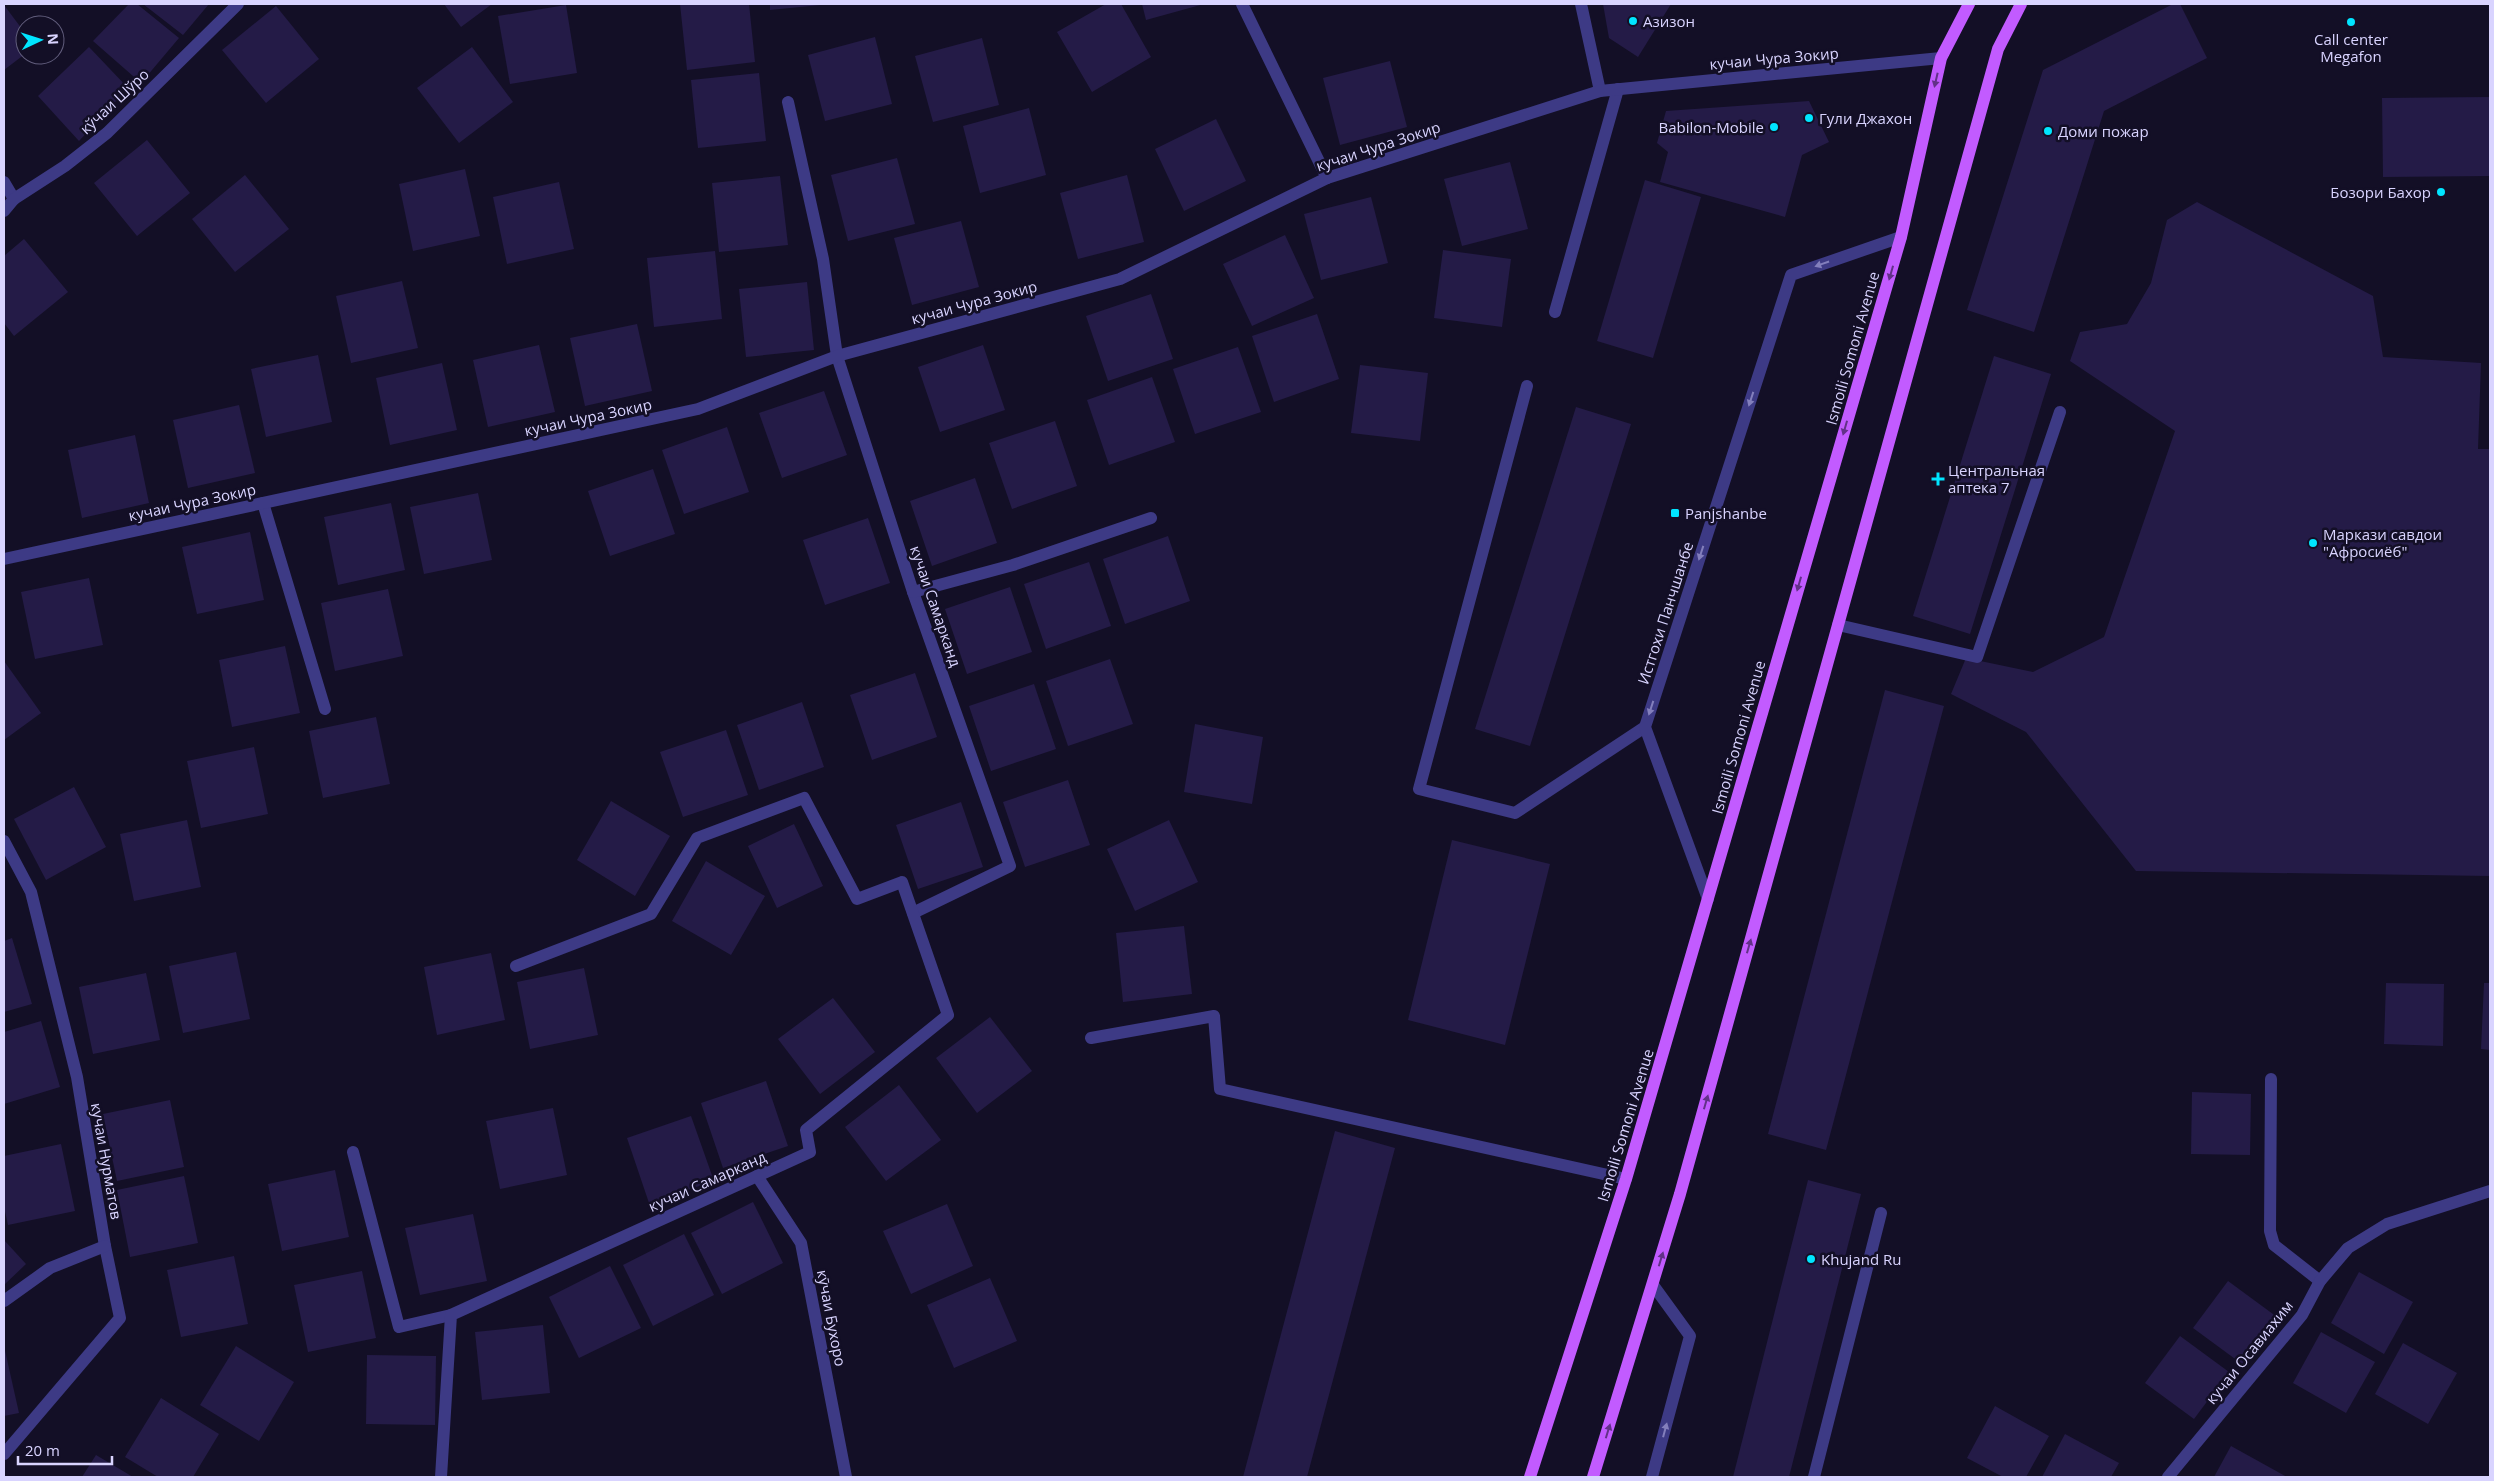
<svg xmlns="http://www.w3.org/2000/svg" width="2494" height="1481" viewBox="0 0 2494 1481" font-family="'Open Sans',sans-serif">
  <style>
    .building { fill: #241b47 }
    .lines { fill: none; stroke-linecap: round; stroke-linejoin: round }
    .minor { stroke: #3d3a85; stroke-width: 12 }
    .major { stroke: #c25bff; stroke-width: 12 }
    .oneway { fill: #623188 }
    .oneway2 { fill: #837fbc }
    .poi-dot { fill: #00e5ff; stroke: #130f26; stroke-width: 2 }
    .labels { text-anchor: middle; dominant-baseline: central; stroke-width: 5; stroke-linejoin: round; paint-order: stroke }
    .poi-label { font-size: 15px; fill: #d9d4ff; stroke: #130f26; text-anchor: start }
    .street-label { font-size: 15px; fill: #d9d4ff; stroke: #130f26 }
  </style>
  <rect width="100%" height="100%" fill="#130f26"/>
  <g class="building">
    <path d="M 129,4 L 137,4 L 179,38 L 141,83 L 93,41 Z"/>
    <path d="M 143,4 L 209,4 L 183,35 Z"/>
    <path d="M 444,4 L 492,4 L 461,27 Z"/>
    <path d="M 680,4 L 749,4 L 755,62 L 687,70 Z"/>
    <path d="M 770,4 L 820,4 L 820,5 L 770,10 Z"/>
    <path d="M 1106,4 L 1121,4 L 1151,57 L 1092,92 L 1057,32 Z"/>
    <path d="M 1142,4 L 1204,4 L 1146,20 Z"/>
    <path d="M 1603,4 L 1671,4 L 1638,57 L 1609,38 Z"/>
    <path d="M 2173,4 L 2180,4 L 2207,58 L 2104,111 L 2034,332 L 1967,310 L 2043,70 Z"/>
    <path d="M 4,5 L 25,33 L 25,54 L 4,70 Z"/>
    <path d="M 566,5 L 577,73 L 510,84 L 498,16 Z"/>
    <path d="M 276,6 L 319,59 L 266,103 L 222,50 Z"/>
    <path d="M 875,37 L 892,104 L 825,121 L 808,55 Z"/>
    <path d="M 982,38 L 999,105 L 933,122 L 915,56 Z"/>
    <path d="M 89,47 L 128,88 L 79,141 L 38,96 Z"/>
    <path d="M 472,47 L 513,102 L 459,143 L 417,88 Z"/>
    <path d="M 1390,61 L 1407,127 L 1340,145 L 1323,78 Z"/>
    <path d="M 759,73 L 766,141 L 698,148 L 691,80 Z"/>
    <path d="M 2490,97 L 2490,176 L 2383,177 L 2382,98 Z"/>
    <path d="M 1809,101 L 1829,142 L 1802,155 L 1785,217 L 1660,182 L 1668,152 L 1657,143 L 1666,111 Z"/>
    <path d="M 1029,108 L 1046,175 L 980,193 L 963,126 Z"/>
    <path d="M 1216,119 L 1246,181 L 1184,211 L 1155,149 Z"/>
    <path d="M 147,140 L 190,193 L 137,236 L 94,183 Z"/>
    <path d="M 897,158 L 915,224 L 848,241 L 831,175 Z"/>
    <path d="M 1510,162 L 1528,229 L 1462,246 L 1444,179 Z"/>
    <path d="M 465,169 L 480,236 L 413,251 L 399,184 Z"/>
    <path d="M 245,175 L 289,229 L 235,272 L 192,219 Z"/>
    <path d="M 1127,175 L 1144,242 L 1078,259 L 1060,193 Z"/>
    <path d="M 780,176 L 788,245 L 719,252 L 712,183 Z"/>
    <path d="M 1645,180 L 1701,197 L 1653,358 L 1597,341 Z"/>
    <path d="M 559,182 L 574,249 L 507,264 L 493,197 Z"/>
    <path d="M 1371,197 L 1388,263 L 1321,280 L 1304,214 Z"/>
    <path d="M 2197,202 L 2373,296 L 2383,357 L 2481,363 L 2478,449 L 2490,449 L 2490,876 L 2136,871 L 2026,732 L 1951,694 L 1966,658 L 2033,672 L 2104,637 L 2175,431 L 2070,361 L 2080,332 L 2127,324 L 2151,283 L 2167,220 Z"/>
    <path d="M 961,221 L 979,287 L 912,305 L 894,238 Z"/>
    <path d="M 1285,235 L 1314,298 L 1252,326 L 1223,264 Z"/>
    <path d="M 24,239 L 68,292 L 14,336 L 4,323 L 4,256 Z"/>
    <path d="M 1443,250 L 1511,259 L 1502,327 L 1434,318 Z"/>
    <path d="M 715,251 L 722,319 L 654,327 L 647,258 Z"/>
    <path d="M 402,281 L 418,348 L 351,363 L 336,296 Z"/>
    <path d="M 807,282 L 814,350 L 746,357 L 739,289 Z"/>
    <path d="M 1151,294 L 1173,359 L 1108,381 L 1086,316 Z"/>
    <path d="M 1317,314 L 1339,379 L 1274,402 L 1252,336 Z"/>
    <path d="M 637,324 L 652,391 L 585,406 L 570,338 Z"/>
    <path d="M 539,345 L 555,412 L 488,427 L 473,360 Z"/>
    <path d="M 983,345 L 1005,410 L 940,432 L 918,367 Z"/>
    <path d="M 1238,347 L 1261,412 L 1195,434 L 1173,369 Z"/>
    <path d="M 318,355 L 332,422 L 266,437 L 251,369 Z"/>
    <path d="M 1994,356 L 2051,374 L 1970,634 L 1913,616 Z"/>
    <path d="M 442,363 L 457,430 L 390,445 L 376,378 Z"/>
    <path d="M 1360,365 L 1428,373 L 1420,441 L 1351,433 Z"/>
    <path d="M 1152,377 L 1175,442 L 1109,465 L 1087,400 Z"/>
    <path d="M 824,391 L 847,455 L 782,478 L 759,413 Z"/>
    <path d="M 239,405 L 255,473 L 188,488 L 173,420 Z"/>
    <path d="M 1576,407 L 1631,424 L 1530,746 L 1475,729 Z"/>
    <path d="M 1055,421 L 1077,486 L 1012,509 L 989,443 Z"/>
    <path d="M 727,427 L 749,492 L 684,514 L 662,450 Z"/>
    <path d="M 135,435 L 149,503 L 82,518 L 68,450 Z"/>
    <path d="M 653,469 L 675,534 L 610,556 L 588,491 Z"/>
    <path d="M 975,478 L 997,543 L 932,566 L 910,501 Z"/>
    <path d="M 478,493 L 492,560 L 424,574 L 410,507 Z"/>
    <path d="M 391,503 L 405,570 L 338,585 L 324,517 Z"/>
    <path d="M 868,518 L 890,583 L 825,605 L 803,540 Z"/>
    <path d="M 250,532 L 264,600 L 197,614 L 182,547 Z"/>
    <path d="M 1168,536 L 1190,601 L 1125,624 L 1103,559 Z"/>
    <path d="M 1089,562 L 1111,626 L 1046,649 L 1024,584 Z"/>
    <path d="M 89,578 L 103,645 L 35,659 L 21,592 Z"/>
    <path d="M 1010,587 L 1032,652 L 967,674 L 945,609 Z"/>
    <path d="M 388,589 L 403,656 L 335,671 L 321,603 Z"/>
    <path d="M 285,646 L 300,713 L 232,727 L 219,660 Z"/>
    <path d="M 1110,659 L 1133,724 L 1068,746 L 1046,681 Z"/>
    <path d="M 4,661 L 41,713 L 4,740 Z"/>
    <path d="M 915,673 L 937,737 L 872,760 L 850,695 Z"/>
    <path d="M 1034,684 L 1056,749 L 991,771 L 969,706 Z"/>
    <path d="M 1885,690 L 1944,706 L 1826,1150 L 1768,1134 Z"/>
    <path d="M 802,702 L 824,767 L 759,790 L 737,725 Z"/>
    <path d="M 376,717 L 390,784 L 323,798 L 309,731 Z"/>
    <path d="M 1195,724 L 1263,737 L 1252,804 L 1184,792 Z"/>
    <path d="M 726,730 L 748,795 L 683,817 L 660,752 Z"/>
    <path d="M 254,747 L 268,814 L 201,828 L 187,761 Z"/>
    <path d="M 1068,780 L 1090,845 L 1025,867 L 1003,802 Z"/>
    <path d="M 74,787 L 106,847 L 46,880 L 14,819 Z"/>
    <path d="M 611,801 L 670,836 L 635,896 L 577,860 Z"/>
    <path d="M 961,802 L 983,867 L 918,889 L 896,825 Z"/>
    <path d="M 187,820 L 201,887 L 134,901 L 120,834 Z"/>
    <path d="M 1169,820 L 1198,882 L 1135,911 L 1107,849 Z"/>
    <path d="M 794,824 L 823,886 L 777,908 L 748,846 Z"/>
    <path d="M 1452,840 L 1550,864 L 1505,1045 L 1408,1020 Z"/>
    <path d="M 706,861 L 765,896 L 731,955 L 672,921 Z"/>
    <path d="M 1184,926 L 1192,994 L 1123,1002 L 1116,933 Z"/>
    <path d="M 12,938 L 32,1004 L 4,1012 L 4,941 Z"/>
    <path d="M 236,952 L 250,1019 L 183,1033 L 169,966 Z"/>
    <path d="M 491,953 L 505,1020 L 437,1035 L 424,967 Z"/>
    <path d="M 584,968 L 598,1035 L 530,1049 L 517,982 Z"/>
    <path d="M 146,973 L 160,1040 L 93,1054 L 79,987 Z"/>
    <path d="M 2386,983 L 2444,984 L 2443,1046 L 2384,1044 Z"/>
    <path d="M 2484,983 L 2490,983 L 2490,1050 L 2481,1049 Z"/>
    <path d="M 833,998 L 875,1052 L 820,1094 L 778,1039 Z"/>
    <path d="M 990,1017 L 1032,1071 L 977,1113 L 936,1058 Z"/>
    <path d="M 41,1021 L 60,1087 L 4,1104 L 4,1032 Z"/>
    <path d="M 766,1081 L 788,1146 L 723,1168 L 701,1103 Z"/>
    <path d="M 899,1085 L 941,1140 L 886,1181 L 845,1127 Z"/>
    <path d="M 2192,1092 L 2251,1094 L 2250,1155 L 2191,1154 Z"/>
    <path d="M 170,1100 L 184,1167 L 117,1181 L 103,1114 Z"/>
    <path d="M 553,1108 L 567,1175 L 500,1189 L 486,1121 Z"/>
    <path d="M 691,1116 L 714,1181 L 649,1203 L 627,1138 Z"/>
    <path d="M 1335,1131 L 1395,1148 L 1307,1477 L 1243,1477 Z"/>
    <path d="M 61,1144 L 75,1211 L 8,1225 L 4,1207 L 4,1156 Z"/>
    <path d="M 335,1170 L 349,1237 L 282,1251 L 268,1184 Z"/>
    <path d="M 184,1176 L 198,1243 L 130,1257 L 117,1190 Z"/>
    <path d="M 1808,1180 L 1861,1194 L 1789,1477 L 1733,1477 Z"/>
    <path d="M 753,1202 L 783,1263 L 722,1294 L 691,1233 Z"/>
    <path d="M 947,1204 L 973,1266 L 911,1294 L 883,1231 Z"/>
    <path d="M 473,1214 L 487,1281 L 420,1295 L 405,1228 Z"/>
    <path d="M 684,1234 L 714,1295 L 653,1326 L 623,1265 Z"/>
    <path d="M 4,1240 L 26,1264 L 4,1285 Z"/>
    <path d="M 234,1256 L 248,1324 L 181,1337 L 167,1270 Z"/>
    <path d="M 610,1266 L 641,1328 L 579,1358 L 549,1297 Z"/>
    <path d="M 362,1271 L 376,1338 L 308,1352 L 294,1285 Z"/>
    <path d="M 2359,1272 L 2413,1302 L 2384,1354 L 2331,1323 Z"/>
    <path d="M 990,1278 L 1017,1341 L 954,1368 L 927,1305 Z"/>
    <path d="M 2228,1281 L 2277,1317 L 2242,1364 L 2193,1328 Z"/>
    <path d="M 543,1325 L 550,1393 L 482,1400 L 475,1332 Z"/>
    <path d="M 2321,1332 L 2375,1362 L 2346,1413 L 2293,1383 Z"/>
    <path d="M 2180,1336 L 2229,1372 L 2194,1419 L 2145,1383 Z"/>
    <path d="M 2403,1343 L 2457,1373 L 2428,1424 L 2375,1394 Z"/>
    <path d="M 4,1346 L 19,1413 L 4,1416 Z"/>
    <path d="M 236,1346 L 294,1382 L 259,1441 L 200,1405 Z"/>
    <path d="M 367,1355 L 436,1356 L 435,1425 L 366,1424 Z"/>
    <path d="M 161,1398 L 219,1434 L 193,1477 L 158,1477 L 125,1457 Z"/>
    <path d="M 1995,1406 L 2049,1436 L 2026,1477 L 2003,1477 L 1967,1458 Z"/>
    <path d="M 2065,1434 L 2119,1463 L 2111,1477 L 2042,1477 Z"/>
    <path d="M 2231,1446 L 2287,1477 L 2214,1477 Z"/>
    <path d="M 96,1455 L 133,1477 L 82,1477 Z"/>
  </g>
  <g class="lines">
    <g class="minor">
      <path d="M 1242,4 L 1327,178"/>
      <path d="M 1581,4 L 1600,91"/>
      <path d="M 788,102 L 823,259 L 837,356 L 913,592 L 1010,866 L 913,913"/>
      <path d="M 4,182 L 14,199"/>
      <path d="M 4,211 L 14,199 L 65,166 L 107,133 L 238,4"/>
      <path d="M 1555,312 L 1618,89"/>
      <path d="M 1527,386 L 1419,789 L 1515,813 L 1645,727"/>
      <path d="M 263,503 L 325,709"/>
      <path d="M 4,559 L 698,409 L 837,356 L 1120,279 L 1327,178 L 1600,91 L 1941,58"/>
      <path d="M 913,592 L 1013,565 L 1151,518"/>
      <path d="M 1838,625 L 1977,657 L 2060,412"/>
      <path d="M 4,841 L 31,892 L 77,1077 L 105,1246 L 120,1318 L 4,1454"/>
      <path d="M 1708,899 L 1645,727 L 1791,275 L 1901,237"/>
      <path d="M 1091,1038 L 1214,1016 L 1220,1089 L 1626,1179"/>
      <path d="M 2271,1079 L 2270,1231 L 2274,1245 L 2320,1281"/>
      <path d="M 353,1152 L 399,1327 L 451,1315"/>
      <path d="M 757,1176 L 801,1243 L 846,1477"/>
      <path d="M 4,1301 L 50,1268 L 105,1246"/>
      <path d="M 441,1477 L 451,1315 L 810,1152 L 806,1130 L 948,1015 L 902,882 L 857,899 L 804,798 L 697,838 L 651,914 L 516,966"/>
      <path d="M 1652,1477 L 1690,1336 L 1653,1285"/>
      <path d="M 1814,1477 L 1881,1213"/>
      <path d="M 2168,1477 L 2302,1315 L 2320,1281 L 2348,1248 L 2387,1224 L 2490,1191"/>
    </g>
    <g class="major">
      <path d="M 1530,1477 L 1626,1179 L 1901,237 L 1941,58 L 1969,4"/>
      <path d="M 1593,1477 L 1680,1194 L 1998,49 L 2021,4"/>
    </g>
  </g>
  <defs><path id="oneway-solid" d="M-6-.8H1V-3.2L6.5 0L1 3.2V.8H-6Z" transform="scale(1.25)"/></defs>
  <g class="oneway">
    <use href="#oneway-solid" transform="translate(1936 80) rotate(103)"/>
    <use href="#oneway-solid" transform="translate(1891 273) rotate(106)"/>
    <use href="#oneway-solid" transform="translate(1845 428) rotate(106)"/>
    <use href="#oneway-solid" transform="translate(1799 584) rotate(106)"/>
    <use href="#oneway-solid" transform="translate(1749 946) rotate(-74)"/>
    <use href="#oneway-solid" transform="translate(1706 1102) rotate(-74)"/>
    <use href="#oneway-solid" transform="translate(1661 1259) rotate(-73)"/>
    <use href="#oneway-solid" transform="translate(1608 1431) rotate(-73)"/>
  </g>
  <g class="oneway2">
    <use href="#oneway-solid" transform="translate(1822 264) rotate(161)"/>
    <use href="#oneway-solid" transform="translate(1751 399) rotate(108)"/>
    <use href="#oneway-solid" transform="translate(1701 553) rotate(108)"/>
    <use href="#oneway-solid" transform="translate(1651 708) rotate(108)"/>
    <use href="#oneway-solid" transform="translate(1665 1430) rotate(-75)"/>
  </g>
  <g class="poi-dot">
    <circle cx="1633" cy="21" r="5"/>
    <circle cx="2351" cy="22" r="5"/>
    <circle cx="1809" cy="118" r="5"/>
    <circle cx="1774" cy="127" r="5"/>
    <circle cx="2048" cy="131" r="5"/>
    <circle cx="2441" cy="192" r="5"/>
    <path d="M1935.5 471.5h5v5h5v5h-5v5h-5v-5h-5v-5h5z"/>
    <rect x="1670" y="508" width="10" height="10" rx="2.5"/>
    <circle cx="2313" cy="543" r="5"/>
    <circle cx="1811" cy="1259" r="5"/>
  </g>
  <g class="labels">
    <g class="poi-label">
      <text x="1643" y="21">Азизон</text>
      <text x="2351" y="39" text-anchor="middle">Call center<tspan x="2351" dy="17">Megafon</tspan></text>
      <text x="1819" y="118">Гули Джахон</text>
      <text x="1764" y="127" text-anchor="end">Babilon-Mobile</text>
      <text x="2058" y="131">Доми пожар</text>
      <text x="2431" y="192" text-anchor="end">Бозори Бахор</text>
      <text x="1948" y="470">Центральная<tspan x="1948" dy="17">аптека 7</tspan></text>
      <text x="1685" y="513">Panjshanbe</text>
      <text x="2323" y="534">Маркази савдои<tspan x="2323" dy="17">"Афросиёб"</tspan></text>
      <text x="1821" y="1259">Khujand Ru</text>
    </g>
    <g class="street-label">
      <text transform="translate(1774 58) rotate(-5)">кучаи Чура Зокир</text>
      <text transform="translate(114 101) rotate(-43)">кўчаи Шўро</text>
      <text transform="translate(1378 146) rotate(-18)">кучаи Чура Зокир</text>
      <text transform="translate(974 302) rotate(-15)">кучаи Чура Зокир</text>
      <text transform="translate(1852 348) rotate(-74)">Ismoili Somoni Avenue</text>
      <text transform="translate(588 417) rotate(-12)">кучаи Чура Зокир</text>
      <text transform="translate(192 502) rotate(-12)">кучаи Чура Зокир</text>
      <text transform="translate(936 606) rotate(71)">кучаи Самарканд</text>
      <text transform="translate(1665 613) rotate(-72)">Истгохи Панчшанбе</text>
      <text transform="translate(1738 737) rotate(-74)">Ismoili Somoni Avenue</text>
      <text transform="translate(1625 1125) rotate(-73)">Ismoili Somoni Avenue</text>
      <text transform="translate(107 1161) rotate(80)">кучаи Нурматов</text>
      <text transform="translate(707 1181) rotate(-24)">кучаи Самарканд</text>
      <text transform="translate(832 1318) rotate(79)">кӯчаи Бухоро</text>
      <text transform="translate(2249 1352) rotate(-51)">кучаи Осавиахим</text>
    </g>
  </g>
  <rect width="2494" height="1481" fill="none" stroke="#d9d4ff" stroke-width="10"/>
  <g transform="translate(40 40) rotate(86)"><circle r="24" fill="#130f26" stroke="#625e7d"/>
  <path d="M0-4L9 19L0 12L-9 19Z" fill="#00e5ff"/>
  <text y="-8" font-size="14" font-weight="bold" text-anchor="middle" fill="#d9d4ff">N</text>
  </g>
  <path d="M18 1456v8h94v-8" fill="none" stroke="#d9d4ff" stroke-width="2.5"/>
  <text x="25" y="1456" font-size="15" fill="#d9d4ff" stroke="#130f26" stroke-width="4" paint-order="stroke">20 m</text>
</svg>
